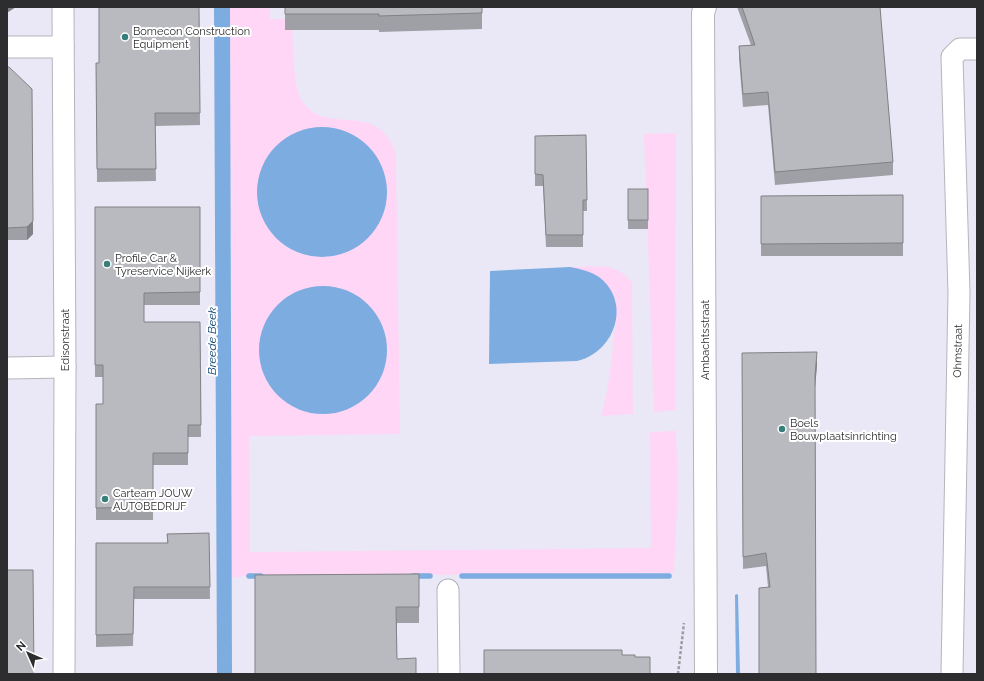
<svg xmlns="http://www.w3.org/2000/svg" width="984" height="681" viewBox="0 0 984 681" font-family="Raleway,sans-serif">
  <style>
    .built { fill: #eae8f6 }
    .green { fill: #ffd6f6; fill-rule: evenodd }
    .water { fill: #7dade0 }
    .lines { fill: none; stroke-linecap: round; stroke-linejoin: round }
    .stream { stroke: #7dade0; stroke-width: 5.5 }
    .minor-casing { stroke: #b6b5bb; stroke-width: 23 }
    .primary-casing { stroke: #b6b5bb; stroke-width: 24 }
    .path { stroke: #9b9ba0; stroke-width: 2.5; stroke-dasharray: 3 2; stroke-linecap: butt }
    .minor { stroke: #fff; stroke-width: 21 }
    .primary { stroke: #fff; stroke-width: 22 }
    .wall { fill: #9ea0a5 }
    .shaded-wall { fill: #818286 }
    .building { fill: #b8bac0; stroke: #818286 }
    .poi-dot { fill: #377f7a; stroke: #fff; stroke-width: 1.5 }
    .labels { text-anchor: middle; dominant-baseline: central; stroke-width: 4; stroke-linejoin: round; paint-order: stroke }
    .poi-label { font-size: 11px; fill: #2d2d2f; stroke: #fff; text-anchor: start }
    .street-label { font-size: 11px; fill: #2d2d2f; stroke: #fff }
    .water-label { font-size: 12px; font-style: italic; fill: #0f4372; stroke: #fff }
  </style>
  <rect width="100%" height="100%" fill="#f5f4fb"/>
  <rect class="built" x="7" y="7" width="970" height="667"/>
  <g class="green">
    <path d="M 230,7 L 270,7 L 270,19 L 292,19 C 293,39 292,82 301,99 C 324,140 379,96 396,155 L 400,434 L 249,436 L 250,552 L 651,548 L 650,432 L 676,431 L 678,486 L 674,573 L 245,576 L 232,578 ZM 373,151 L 384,172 L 288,247 L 278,239 L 264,220 ZM 291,294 L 272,389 C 250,353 257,319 291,294 Z"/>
    <path d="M 676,133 L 675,410 L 654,412 L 644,134 Z"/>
    <path d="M 570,267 C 594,267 617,261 632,283 L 633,414 L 601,416 C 608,393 610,372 613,349 C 617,306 622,278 570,267 Z"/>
  </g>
  <g class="water">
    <path d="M 214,7 L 230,7 L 232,674 L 217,674 Z"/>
    <circle cx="322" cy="192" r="65"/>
    <path d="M 570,267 C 580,269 590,271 599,277 C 632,302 615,352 577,361 L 489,364 L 490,271 Z"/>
    <circle cx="323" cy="350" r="64"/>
    <path d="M 737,594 L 738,595 L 740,674 L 736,674 L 735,595 Z"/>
  </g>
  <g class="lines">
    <g class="stream">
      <path d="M 249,576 L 261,576"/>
      <path d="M 413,576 L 430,576"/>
      <path d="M 462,576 L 669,576"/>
    </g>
    <defs>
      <g id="minor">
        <path d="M 63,7 L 65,367 L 64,674"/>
        <path d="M 7,47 L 63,47"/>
        <path d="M 7,368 L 65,367"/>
        <path d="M 448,590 L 449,674"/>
        <path d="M 952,674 L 959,293 L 952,57 L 960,49 L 977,49"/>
      </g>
      <path id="primary" d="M 705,7 L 703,13 L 706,674"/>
    </defs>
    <use href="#minor" class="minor-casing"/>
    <use href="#primary" class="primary-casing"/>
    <path class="path" d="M 678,674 L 684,623"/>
    <use href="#minor" class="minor"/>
    <use href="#primary" class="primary"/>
  </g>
  <g class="wall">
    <path d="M 7,7 L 16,7 L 8,12 L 7,12 Z"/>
    <path d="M 199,7 L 200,125 L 155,126 L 156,181 L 97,182 L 96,63 L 99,63 Z"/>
    <path d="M 285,7 L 482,7 L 482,29 L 379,32 L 379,30 L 285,30 Z"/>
    <path d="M 737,7 L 880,7 L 893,162 L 893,175 L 775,185 L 768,105 L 743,107 L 739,59 L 739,46 L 751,45 Z"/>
    <path d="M 7,67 L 33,234 L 27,240 L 7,240 Z"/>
    <path d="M 586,135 L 587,211 L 583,211 L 583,247 L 546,247 L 543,186 L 535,186 L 535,136 Z"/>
    <rect x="628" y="189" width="20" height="40"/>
    <path d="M 903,195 L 903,256 L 761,256 L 761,196 Z"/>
    <path d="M 95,207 L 200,207 L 200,305 L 144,305 L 144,322 L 200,322 L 201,437 L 188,437 L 188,465 L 153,465 L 153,520 L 96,520 L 96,404 L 103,404 L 103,377 L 95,377 Z"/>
    <path d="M 742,353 L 817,365 L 815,387 L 816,674 L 768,587 L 766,566 L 743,569 Z"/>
    <path d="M 209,533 L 210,599 L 134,599 L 133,646 L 96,647 L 96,543 L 167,543 L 167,534 Z"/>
    <path d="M 419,574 L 419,623 L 397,623 L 397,659 L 416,674 L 255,575 Z"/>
  </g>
  <g class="shaded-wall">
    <path d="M 8,7 L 16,7 L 8,12 Z"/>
    <path d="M 33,221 L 33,234 L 27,240 L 27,227 Z"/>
    <path d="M 817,352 L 817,365 L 815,388 L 815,375 Z"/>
  </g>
  <g class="building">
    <path d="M 99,7 L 199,7 L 200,113 L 155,113 L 156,169 L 97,169 L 96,63 L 99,63 Z"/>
    <path d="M 285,7 L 482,7 L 482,13 L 379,16 L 379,14 L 285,14 Z"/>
    <path d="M 742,7 L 880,7 L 893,162 L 775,172 L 768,92 L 743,94 L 739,46 L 755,45 Z"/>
    <path d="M 7,67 L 9,67 L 32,89 L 33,221 L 27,227 L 7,228 Z"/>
    <path d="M 586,135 L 587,200 L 583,200 L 583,235 L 546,235 L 543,175 L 535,174 L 535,136 Z"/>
    <rect x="628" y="189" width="20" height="31"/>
    <path d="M 903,195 L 903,243 L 761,244 L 761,196 Z"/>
    <path d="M 95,207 L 200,207 L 200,292 L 144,293 L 144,322 L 200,322 L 201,425 L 188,425 L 188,453 L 153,453 L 153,507 L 96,508 L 96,404 L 103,404 L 103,365 L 95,365 Z"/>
    <path d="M 817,352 L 815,375 L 816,674 L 759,674 L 759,588 L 770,587 L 766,553 L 743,557 L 742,353 Z"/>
    <path d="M 209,533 L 210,587 L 134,587 L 133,634 L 96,635 L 96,543 L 168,543 L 167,534 Z"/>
    <path d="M 7,570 L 33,570 L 34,674 L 7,674 Z"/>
    <path d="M 419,574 L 419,607 L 396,607 L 397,659 L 416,658 L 416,674 L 255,674 L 255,575 Z"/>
    <path d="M 484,650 L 622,650 L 622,655 L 635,655 L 635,657 L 650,657 L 650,674 L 484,674 Z"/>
  </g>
  <g class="poi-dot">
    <circle cx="125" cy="37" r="4"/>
    <circle cx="107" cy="264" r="4"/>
    <circle cx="782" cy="429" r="4"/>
    <circle cx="105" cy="499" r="4"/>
  </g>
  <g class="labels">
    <g class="poi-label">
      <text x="133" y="31">Bomecon Construction<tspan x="133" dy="13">Equipment</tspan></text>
      <text x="115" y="258">Profile Car &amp;<tspan x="115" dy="13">Tyreservice Nijkerk</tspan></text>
      <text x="790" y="423">Boels<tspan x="790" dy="13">Bouwplaatsinrichting</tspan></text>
      <text x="113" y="493">Carteam JOUW<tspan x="113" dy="13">AUTOBEDRIJF</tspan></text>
    </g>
    <g class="street-label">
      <text transform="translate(65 340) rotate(-90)">Edisonstraat</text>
      <text transform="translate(705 340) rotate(-90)">Ambachtsstraat</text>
      <text transform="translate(958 351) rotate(-89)">Ohmstraat</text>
    </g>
    <g class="water-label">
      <text transform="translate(212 341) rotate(-90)">Breede Beek</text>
    </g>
  </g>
  <rect width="984" height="681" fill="none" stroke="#2d2d2f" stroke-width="16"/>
  <g transform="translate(28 653) rotate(315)" stroke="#ffffff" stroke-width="3" paint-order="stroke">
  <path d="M0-3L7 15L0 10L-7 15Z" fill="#2d2d2f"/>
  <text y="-6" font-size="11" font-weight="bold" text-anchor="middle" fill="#2d2d2f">N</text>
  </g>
</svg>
